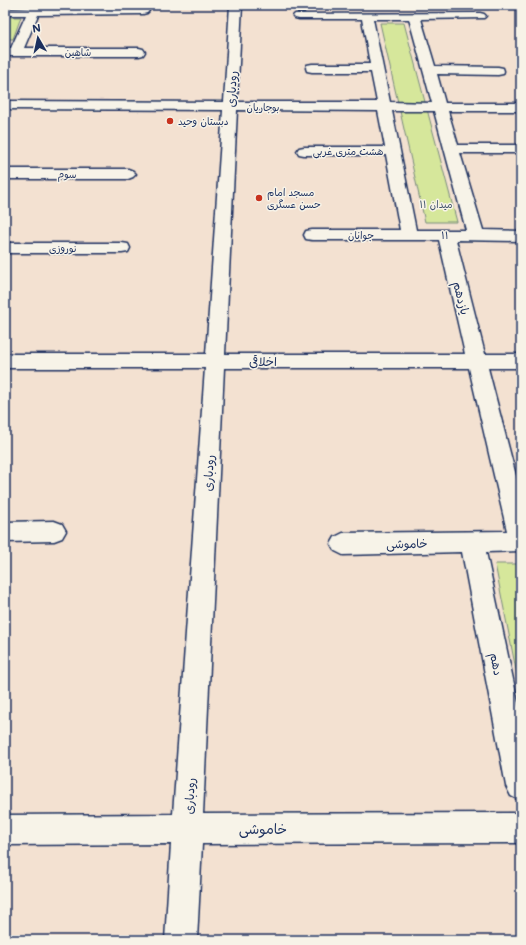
<svg xmlns="http://www.w3.org/2000/svg" width="526" height="945" viewBox="0 0 526 945" font-family="Mali,'Playpen Sans Arabic',sans-serif">
  <style>
    .green { fill: #d6e79b; stroke: #788b7c }
    .lines { fill: none; stroke-linecap: round; stroke-linejoin: round }
    .minor-casing { stroke: #1b2f5e; stroke-width: 3 }
    .minor { fill: #f7f3e8; fill-rule: evenodd }
    .poi-dot { fill: #c8321e; stroke: #f7f3e8; stroke-width: 1.5 }
    .labels { text-anchor: middle; dominant-baseline: central; stroke-width: 3; stroke-linejoin: round; paint-order: stroke }
    .far-street-label { font-size: 10px; fill: #1b2f5e; stroke: #f7f3e8 }
    .far-poi-label { font-size: 10px; fill: #1b2f5e; stroke: #f7f3e8; text-anchor: start }
    .far-park-label { font-size: 10px; fill: #40546a; stroke: #f7f3e8 }
    .street-label { font-size: 12px; fill: #1b2f5e; stroke: #f7f3e8 }
    .near-street-label { font-size: 14px; fill: #1b2f5e; stroke: #f7f3e8 }
  </style>
  <rect width="100%" height="100%" fill="#f3e1d1"/>
  <filter id="ink" filterUnits="userSpaceOnUse"><feTurbulence type="fractalNoise" baseFrequency=".025" numOctaves="2"/><feDisplacementMap in="SourceGraphic" scale="8" xChannelSelector="R" yChannelSelector="G"/><feConvolveMatrix kernelMatrix="1 2 1 2 8 2 1 2 1" color-interpolation-filters="sRGB"/></filter>
  <g filter="url(#ink)">
    <g class="green">
      <path d="M 5,17 L 21,17 L 13,39 L 5,39 Z"/>
      <path d="M 380,23 L 404,23 L 457,222 L 425,222 Z"/>
      <path d="M 495,564 L 521,564 L 521,695 Z"/>
    </g>
    <g class="lines">
      <defs>
        <g id="minor">
          <path d="M 230,5 L 242,5 L 237,102 L 377,102 L 371,72 L 312,72 L 307,71 L 306,68 L 307,65 L 312,64 L 370,64 L 362,19 L 299,19 L 295,18 L 293,16 L 295,14 L 480,13 L 484,14 L 486,16 L 484,18 L 421,19 L 435,66 L 498,67 L 503,68 L 504,71 L 503,74 L 498,75 L 437,74 L 445,103 L 521,103 L 521,111 L 448,111 L 458,145 L 521,145 L 521,153 L 460,153 L 483,230 L 521,231 L 521,241 L 456,240 L 485,354 L 521,354 L 521,368 L 488,368 L 521,495 L 521,551 L 486,552 L 521,717 L 521,801 L 511,796 L 506,786 L 462,552 L 343,555 L 335,551 L 331,544 L 335,537 L 343,533 L 507,531 L 469,368 L 224,368 L 203,814 L 521,813 L 521,843 L 202,844 L 197,940 L 165,940 L 171,844 L 5,845 L 5,815 L 173,814 L 205,368 L 5,368 L 5,354 L 206,354 L 223,110 L 5,109 L 5,101 L 224,102 ZM 373,19 L 409,19 L 432,103 L 390,102 ZM 237,110 L 378,111 L 385,147 L 304,147 L 299,148 L 297,151 L 299,154 L 304,155 L 386,155 L 400,230 L 312,230 L 306,231 L 304,235 L 306,239 L 312,240 L 439,240 L 465,354 L 225,354 ZM 392,111 L 434,111 L 466,230 L 416,230 Z"/>
          <path d="M 31,8 L 147,9 L 149,11 L 147,13 L 143,14 L 38,15 L 24,48 L 139,48 L 143,49 L 145,52 L 143,55 L 139,56 L 5,56 L 5,48 L 11,48 L 26,15 L 5,15 L 5,9 Z"/>
          <path d="M 5,169 L 128,169 L 133,171 L 136,174 L 133,177 L 128,179 L 5,179 Z"/>
          <path d="M 5,243 L 122,243 L 128,244 L 130,248 L 128,252 L 122,253 L 5,253 Z"/>
          <path d="M 54,521 L 62,524 L 66,531 L 62,538 L 54,541 L 5,542 L 5,522 Z"/>
        </g>
      </defs>
      <use href="#minor" class="minor-casing"/>
      <use href="#minor" class="minor"/>
    </g>
  </g>
  <g class="poi-dot">
    <circle cx="170" cy="121" r="4"/>
    <circle cx="259" cy="198" r="4"/>
  </g>
  <g class="labels">
    <g class="far-street-label">
      <text x="78" y="52">شاهین</text>
      <text x="263" y="107">بوجاریان</text>
      <text x="348" y="151">هشت متری غربی</text>
      <text x="67" y="174">سوم</text>
      <text x="361" y="235">جوانان</text>
      <text x="445" y="235">۱۱</text>
      <text x="63" y="248">نوروزی</text>
    </g>
    <g class="far-poi-label">
      <text x="178" y="121">دبستان وحید</text>
      <text x="267" y="192">مسجد امام<tspan x="267" dy="12">حسن عسگری</tspan></text>
    </g>
    <g class="far-park-label">
      <text x="436" y="204">میدان ۱۱</text>
    </g>
    <g class="street-label">
      <text transform="translate(231 89) rotate(-87)">رودباری</text>
      <text transform="translate(462 298) rotate(76)">یازدهم</text>
      <text x="263" y="361">اخلاقی</text>
      <text transform="translate(208 473) rotate(-87)">رودباری</text>
      <text transform="translate(407 543) rotate(-1)">خاموشی</text>
      <text transform="translate(497 664) rotate(79)">دهم</text>
      <text transform="translate(189 796) rotate(-87)">رودباری</text>
    </g>
    <g class="near-street-label">
      <text x="263" y="828">خاموشی</text>
    </g>
  </g>
  <rect width="526" height="945" fill="none" stroke="#f7f3e8" stroke-width="20"/>
  <rect x="10" y="10" width="506" height="925" fill="none" stroke="#1b2f5e" stroke-width="1.5" filter="url(#ink)"/>
  <g transform="translate(38 38) rotate(351)" stroke="#f7f3e8" stroke-width="3" paint-order="stroke">
  <path d="M0-3L7 15L0 10L-7 15Z" fill="#1b2f5e"/>
  <text y="-6" font-size="11" font-weight="bold" text-anchor="middle" fill="#1b2f5e">N</text>
  </g>
</svg>
